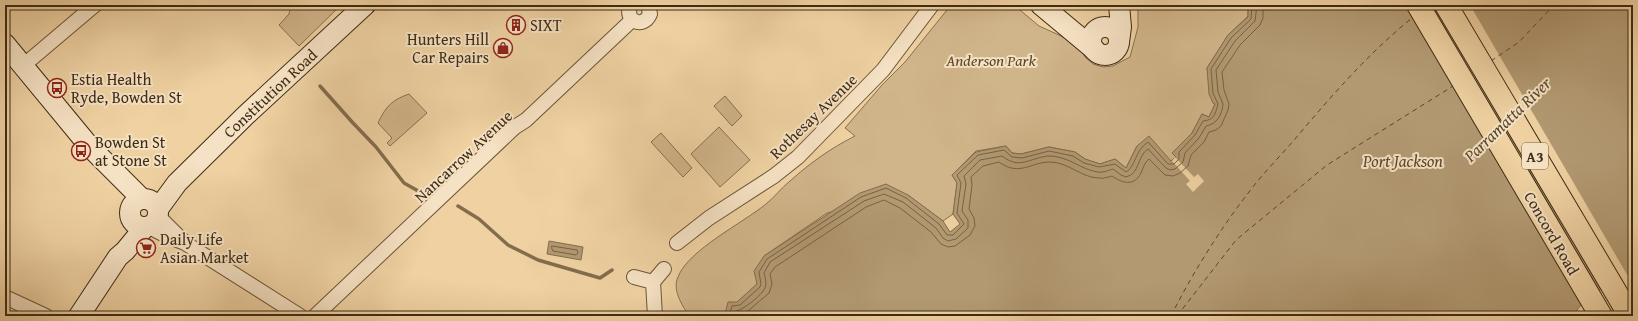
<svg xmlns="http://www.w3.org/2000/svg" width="1638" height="321" viewBox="0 0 1638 321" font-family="'Gentium Book Plus',serif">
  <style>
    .green { fill: #d1b58a; stroke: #877050 }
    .water { fill: #b29972; stroke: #836d4d }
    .pier { fill: #efd1a2 }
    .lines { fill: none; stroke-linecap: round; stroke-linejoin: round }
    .shore { stroke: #786244; stroke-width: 1 }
    .stream { stroke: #836d4d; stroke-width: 3.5 }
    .ferry { stroke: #5a472c; stroke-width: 1; stroke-dasharray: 5 4; stroke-linecap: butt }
    .street-casing { stroke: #6a5538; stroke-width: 16 }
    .secondary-casing { stroke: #3d2c15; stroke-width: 22 }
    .highway-casing { stroke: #3d2c15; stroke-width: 24 }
    .street { stroke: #f5e1c3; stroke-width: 14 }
    .secondary { stroke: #f5e1c3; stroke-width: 20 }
    .highway { stroke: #efd1a2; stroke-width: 22 }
    .labels { text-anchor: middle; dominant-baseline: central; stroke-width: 4; stroke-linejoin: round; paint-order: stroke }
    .shield { fill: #f5e1c3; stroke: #746249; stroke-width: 1 }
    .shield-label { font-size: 15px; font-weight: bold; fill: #3d2c15 }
    .poi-label { font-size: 16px; fill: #3d2c15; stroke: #f5e1c3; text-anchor: start }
    .park-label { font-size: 16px; font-style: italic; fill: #5b472c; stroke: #f5e1c3 }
    .street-label { font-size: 16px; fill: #3d2c15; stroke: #f5e1c3 }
    .water-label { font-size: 17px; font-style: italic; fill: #5a472c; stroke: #f5e1c3 }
  </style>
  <rect width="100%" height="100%" fill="#efd1a2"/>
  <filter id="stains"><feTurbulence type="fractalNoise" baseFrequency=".005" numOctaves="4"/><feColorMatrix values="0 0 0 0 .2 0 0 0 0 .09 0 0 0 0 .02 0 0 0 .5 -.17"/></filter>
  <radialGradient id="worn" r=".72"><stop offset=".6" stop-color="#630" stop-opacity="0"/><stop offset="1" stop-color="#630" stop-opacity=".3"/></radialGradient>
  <g class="green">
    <path d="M 291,5 L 341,5 L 299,46 L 279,25 L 289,14 Z"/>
    <path d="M 951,5 L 1014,5 L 1039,26 L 1059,35 L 1078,45 L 1085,57 L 1093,64 L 1103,67 L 1113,66 L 1130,57 L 1138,27 L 1138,5 L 1248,5 L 1248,16 L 1228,35 L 1207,68 L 1215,104 L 1209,117 L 1202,114 L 1192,133 L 1173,153 L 1176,157 L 1171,161 L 1137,146 L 1126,168 L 1115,159 L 1100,164 L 1085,159 L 1075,152 L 1049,147 L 1021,154 L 1012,153 L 1006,146 L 976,151 L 952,175 L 957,183 L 953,214 L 943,221 L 908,195 L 827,213 L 764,256 L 757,284 L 725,314 L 723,316 L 703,316 L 701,315 L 689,316 C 682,305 672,290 678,277 C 688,250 743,223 766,204 C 775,197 781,188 790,181 C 810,163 831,148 855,136 L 845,128 L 882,85 L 905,62 Z"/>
    <path d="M 409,94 L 427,113 L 390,146 L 387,143 L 392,138 L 378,123 C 386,106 392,100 409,94 Z"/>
    <path d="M 725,96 L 742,116 L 732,126 L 714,106 Z"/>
    <path d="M 719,127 L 750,160 L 720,187 L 691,154 Z"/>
    <path d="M 661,133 L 692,168 L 683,177 L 651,142 Z"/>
  </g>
  <g class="water">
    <path d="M 1248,5 L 1633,5 L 1633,273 C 1610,286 1588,291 1573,316 L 723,316 L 725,314 L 728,302 L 737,302 L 757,284 L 754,271 L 764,256 L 860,193 L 886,184 L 908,195 L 943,221 L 950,232 L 960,224 L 953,214 L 957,183 L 952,175 L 976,152 L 1006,146 L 1012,153 L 1021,154 L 1049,147 L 1075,152 L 1085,159 L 1100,164 L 1115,159 L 1126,168 L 1137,146 L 1149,136 L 1171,161 L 1176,157 L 1172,153 L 1192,133 L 1202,114 L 1209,117 L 1215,104 L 1213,103 L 1209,94 L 1207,68 L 1228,35 L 1248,17 Z"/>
    <path d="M 549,241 L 583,247 L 581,260 L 547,254 Z"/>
  </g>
  <g class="pier">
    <path d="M 1435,5 L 1470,5 L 1629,278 L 1603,290 Z"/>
    <path d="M 1175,157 L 1194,177 L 1198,174 L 1204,181 L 1193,192 L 1186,184 L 1190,181 L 1172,161 Z"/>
  </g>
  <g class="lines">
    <g class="shore">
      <path d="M 552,246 L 577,250 L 578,253 L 576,255 L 553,251 L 552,249 Z"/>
      <path d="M 729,316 L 732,306 L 740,305 L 760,287 L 761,284 L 759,272 L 767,259 L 861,197 L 886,188 L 906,198 L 939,224 L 947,235 L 953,235 L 964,224 L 957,213 L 961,183 L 957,175 L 978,155 L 1004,150 L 1012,157 L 1022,158 L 1049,151 L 1073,156 L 1084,163 L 1099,167 L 1115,164 L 1126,172 C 1135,168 1135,150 1148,142 L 1168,164 L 1174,164 L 1179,159 L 1179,152 L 1195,135 L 1203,121 C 1214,120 1215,115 1218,104 L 1213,93 L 1211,69 L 1231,38 L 1251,19 L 1252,5"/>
      <path d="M 734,316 L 736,311 C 743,310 762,295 765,288 C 767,283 765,277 764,273 L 770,262 L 864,201 L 884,194 L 903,202 L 936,228 L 943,238 L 948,241 L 956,239 L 968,228 L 968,220 L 962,211 L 966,184 L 964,176 L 980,160 L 1002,156 C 1020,170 1029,158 1048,156 C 1067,155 1081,170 1098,172 C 1103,173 1109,170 1113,169 L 1121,175 L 1126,177 C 1140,174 1137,156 1148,149 L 1166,168 L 1170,170 L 1175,169 L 1183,162 L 1185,153 L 1199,138 L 1206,126 C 1217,124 1222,115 1223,104 L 1218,92 L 1216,70 L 1235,41 L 1255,21 L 1257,5"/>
      <path d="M 742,316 L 769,293 L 772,284 L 770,274 L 775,267 L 866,207 L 884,200 L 900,208 L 931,232 L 941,244 L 948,247 L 955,246 L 970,235 L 975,226 L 974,218 L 969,209 L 972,185 L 971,177 L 983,166 L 999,162 C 1020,177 1030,162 1050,162 C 1068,162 1082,178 1099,178 C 1103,179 1108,177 1112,176 C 1122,183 1134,187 1141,173 C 1143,168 1145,162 1149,159 L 1165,175 L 1173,176 L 1180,173 L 1188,166 L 1191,155 L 1204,142 L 1209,132 L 1216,130 L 1221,126 L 1228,110 L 1229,104 L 1224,90 L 1222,72 L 1240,45 L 1260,25 L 1263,18 L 1263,5"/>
    </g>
    <g class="stream">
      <path d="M 320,86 L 353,123 L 376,147 L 404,183 L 420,192"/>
      <path d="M 458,206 L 479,219 L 508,245 L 538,260 L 600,278 L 612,270"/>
    </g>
    <g class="ferry">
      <path d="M 1491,61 L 1519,42 L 1554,5"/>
      <path d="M 1171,316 C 1194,270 1224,223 1256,183 C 1270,166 1286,150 1300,133 C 1335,92 1370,52 1412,18"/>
      <path d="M 1177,316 L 1236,240 L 1327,165 L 1453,86"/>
    </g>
    <defs>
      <g id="street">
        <path d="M 631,5 C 623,20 643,30 650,14 L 648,5"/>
        <path d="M 24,65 L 95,5"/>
        <path d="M 158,216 L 183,241"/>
        <path d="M 149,227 L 167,236 L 185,243 L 300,316"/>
        <path d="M 677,243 L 709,218 L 774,176 L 798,157 L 883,70 L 932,5"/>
        <path d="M 634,277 L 653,282 L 655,316"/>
        <path d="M 653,282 L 664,269"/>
        <path d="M 5,297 L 46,316"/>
        <path d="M 315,316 L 515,127 L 526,120 L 632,20"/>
      </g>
      <g id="secondary">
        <path d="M 1041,5 L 1095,50"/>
        <path d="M 1119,5 L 1121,27 L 1119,42"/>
        <circle cx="1105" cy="41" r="14"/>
        <path d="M 5,44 L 90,147 L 142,199"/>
        <circle cx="144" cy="213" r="14"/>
        <path d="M 158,209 L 177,183 L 246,115 L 365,5"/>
        <path d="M 79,316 L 118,257 L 125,251 L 144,228"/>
      </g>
      <g id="highway">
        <path d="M 1418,5 L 1601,316"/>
        <path d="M 1446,5 L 1630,316"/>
      </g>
    </defs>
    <use href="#street" class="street-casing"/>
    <use href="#secondary" class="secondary-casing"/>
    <use href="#highway" class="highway-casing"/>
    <use href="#street" class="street"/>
    <use href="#secondary" class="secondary"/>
    <use href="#highway" class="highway"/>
  </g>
  <defs>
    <symbol id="building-ring" viewBox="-11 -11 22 22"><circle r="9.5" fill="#f5e1c3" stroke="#8f2418" stroke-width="1.5"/><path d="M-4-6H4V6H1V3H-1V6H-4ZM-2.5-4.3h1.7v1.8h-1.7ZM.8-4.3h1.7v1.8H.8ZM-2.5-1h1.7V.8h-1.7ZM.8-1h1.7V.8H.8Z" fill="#8f2418"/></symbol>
    <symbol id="shop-ring" viewBox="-11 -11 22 22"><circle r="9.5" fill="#f5e1c3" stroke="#8f2418" stroke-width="1.5"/><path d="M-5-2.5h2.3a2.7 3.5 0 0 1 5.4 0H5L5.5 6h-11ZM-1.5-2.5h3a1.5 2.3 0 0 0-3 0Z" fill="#8f2418"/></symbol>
    <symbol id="bus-ring" viewBox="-11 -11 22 22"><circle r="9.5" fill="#f5e1c3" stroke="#8f2418" stroke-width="1.5"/><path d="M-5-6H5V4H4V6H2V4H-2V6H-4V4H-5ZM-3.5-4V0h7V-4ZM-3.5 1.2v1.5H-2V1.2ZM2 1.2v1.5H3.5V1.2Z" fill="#8f2418"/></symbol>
    <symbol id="supermarket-ring" viewBox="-11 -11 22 22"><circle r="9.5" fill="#f5e1c3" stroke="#8f2418" stroke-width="1.5"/><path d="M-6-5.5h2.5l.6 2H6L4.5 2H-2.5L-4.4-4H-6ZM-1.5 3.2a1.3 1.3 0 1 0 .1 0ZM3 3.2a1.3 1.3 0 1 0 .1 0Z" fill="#8f2418"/></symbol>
  </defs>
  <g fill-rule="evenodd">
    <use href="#building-ring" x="505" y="14" width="22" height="22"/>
    <use href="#shop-ring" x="492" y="37" width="22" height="22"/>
    <use href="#bus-ring" x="46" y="77" width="22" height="22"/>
    <use href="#bus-ring" x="70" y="140" width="22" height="22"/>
    <use href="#supermarket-ring" x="135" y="237" width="22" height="22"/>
  </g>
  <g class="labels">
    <rect class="shield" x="1522" y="143" width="26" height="26" rx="3"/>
    <g class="shield-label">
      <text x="1535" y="156">A3</text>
    </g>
    <g class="poi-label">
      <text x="530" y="25">SIXT</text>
      <text x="489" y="39" text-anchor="end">Hunters Hill<tspan x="489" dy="18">Car Repairs</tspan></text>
      <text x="71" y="79">Estia Health<tspan x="71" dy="18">Ryde, Bowden St</tspan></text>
      <text x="95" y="142">Bowden St<tspan x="95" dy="18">at Stone St</tspan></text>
      <text x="160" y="239">Daily Life<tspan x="160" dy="18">Asian Market</tspan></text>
    </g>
    <g class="park-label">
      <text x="991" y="60">Anderson Park</text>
    </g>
    <g class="street-label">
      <text transform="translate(270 93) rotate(-43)">Constitution Road</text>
      <text transform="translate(813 116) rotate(-44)">Rothesay Avenue</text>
      <text transform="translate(463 156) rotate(-43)">Nancarrow Avenue</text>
      <text transform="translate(1552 233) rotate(60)">Concord Road</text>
    </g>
    <g class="water-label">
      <text transform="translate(1507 119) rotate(-44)">Parramatta River</text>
      <text x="1403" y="160">Port Jackson</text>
    </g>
  </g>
  <rect width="1638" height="321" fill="none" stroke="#efd1a2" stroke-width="20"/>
  <rect x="6" y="6" width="1626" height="309" fill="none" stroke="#3d2c15" stroke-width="2"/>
  <rect x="10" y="10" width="1618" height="301" fill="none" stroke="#3d2c15"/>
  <rect width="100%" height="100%" filter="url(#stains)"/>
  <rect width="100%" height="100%" fill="url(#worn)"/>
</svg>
